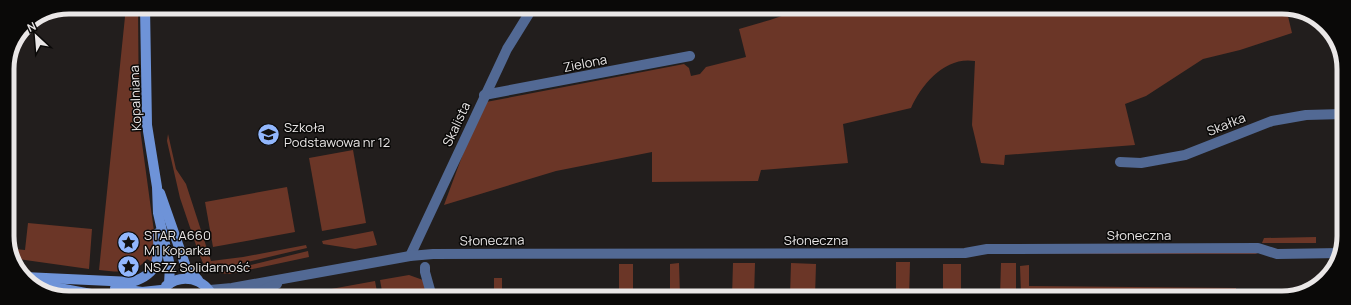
<svg xmlns="http://www.w3.org/2000/svg" width="1351" height="305" viewBox="0 0 1351 305" font-family="Manrope,sans-serif">
  <style>
    .green { fill: #6b3627 }
    .lines { fill: none; stroke-linecap: round; stroke-linejoin: round }
    .street { stroke: #526994; stroke-width: 10 }
    .secondary { stroke: #6e93d8; stroke-width: 10 }
    .labels { text-anchor: middle; dominant-baseline: central; stroke-width: 3; stroke-linejoin: round; paint-order: stroke }
    .street-label { font-size: 13px; fill: #eae7e7; stroke: #0a0908 }
    .poi-label { font-size: 13px; fill: #eae7e7; stroke: #0a0908; text-anchor: start }
    .rim { fill: none; stroke: #eae7e7; stroke-width: 5 }
  </style>
  <rect width="100%" height="100%" fill="#221e1d"/>
  <g class="green">
    <path d="M 126,7 L 138,7 L 139,121 L 156,246 L 152,262 L 147,259 C 134,275 117,272 99,270 Z"/>
    <path d="M 805,8 L 1286,8 L 1292,33 L 1240,50 L 1203,59 L 1146,96 L 1125,104 L 1135,145 L 1005,155 L 1004,165 L 981,163 L 972,125 L 975,61 C 946,56 922,83 911,108 L 843,124 L 848,163 L 761,170 L 758,181 L 652,182 L 652,152 L 556,171 L 444,205 L 467,143 L 486,102 L 684,64 L 689,68 L 691,76 L 700,74 L 706,67 L 746,57 L 739,29 L 770,20 Z"/>
    <path d="M 168,134 L 176,169 L 186,184 L 211,261 L 243,257 L 306,245 L 307,248 L 213,270 L 203,263 L 198,251 L 180,198 L 167,141 Z"/>
    <path d="M 353,150 L 366,223 L 322,231 L 309,158 Z"/>
    <path d="M 287,187 L 295,232 L 213,247 L 205,202 Z"/>
    <path d="M 28,223 L 92,229 L 89,269 L 18,259 L 14,254 L 15,249 L 25,250 Z"/>
    <path d="M 373,231 L 377,245 L 355,249 L 323,244 L 322,241 Z"/>
    <path d="M 1316,237 L 1316,243 L 1262,243 L 1264,238 Z"/>
    <path d="M 308,251 L 309,257 L 229,274 L 218,273 Z"/>
    <path d="M 1253,252 L 1258,254 L 989,254 Z"/>
    <path d="M 896,262 L 910,262 L 909,298 L 896,298 Z"/>
    <path d="M 679,263 L 680,297 L 670,297 L 670,264 Z"/>
    <path d="M 733,263 L 755,263 L 754,297 L 732,297 Z"/>
    <path d="M 791,263 L 816,264 L 815,297 L 790,297 Z"/>
    <path d="M 1001,263 L 1016,263 L 1016,298 L 1000,298 Z"/>
    <path d="M 633,264 L 633,297 L 619,297 L 619,264 Z"/>
    <rect x="943" y="264" width="18" height="34"/>
    <path d="M 1029,265 L 1029,286 L 1236,288 L 1236,298 L 1067,298 L 1064,294 L 1021,293 L 1020,266 Z"/>
    <path d="M 409,275 L 423,280 L 426,290 L 394,297 L 383,297 L 380,280 Z"/>
    <rect x="494" y="278" width="8" height="19"/>
    <path d="M 375,281 L 378,297 L 287,297 Z"/>
    <path d="M 189,289 L 199,292 L 204,297 L 171,297 L 178,291 Z"/>
  </g>
  <g class="lines">
    <g class="street">
      <path d="M 484,95 L 690,56"/>
      <path d="M 1120,162 L 1141,163 L 1185,155 L 1272,121 L 1306,115 L 1343,114"/>
      <path d="M 410,256 L 507,49 L 533,7"/>
      <path d="M 425,267 L 425,272 L 432,297"/>
      <path d="M 210,290 L 232,288 L 410,256 L 433,254 L 965,253 L 987,249 L 1258,248 L 1277,254 L 1340,253"/>
      <path d="M 248,297 L 277,284"/>
    </g>
    <g class="secondary">
      <path d="M 145,7 L 147,125 L 157,187 L 158,213 L 170,266 L 169,284"/>
      <path d="M 160,193 L 186,267 L 198,280"/>
      <path d="M 24,277 L 132,282 C 160,273 159,258 158,233"/>
      <path d="M 32,283 L 107,297"/>
      <path d="M 166,286 C 182,273 204,278 213,297"/>
      <path d="M 115,288 L 142,292 L 161,290"/>
    </g>
  </g>
  <defs>
    <symbol id="school-disc" viewBox="-11 -11 22 22"><circle r="9.5" fill="#92b7fd" stroke="#0a0908"/><path d="M0-5L7-2L0 1L-7-2ZM-4 1L0 2.5L4 1V4Q0 6-4 4Z" fill="#111"/></symbol>
    <symbol id="sight-disc" viewBox="-11 -11 22 22"><circle r="9.5" fill="#92b7fd" stroke="#0a0908"/><path d="M0-6L1.8-2.2L6-1.7L2.9 1.2L3.7 5.4L0 3.3L-3.7 5.4L-2.9 1.2L-6-1.7L-1.8-2.2Z" fill="#111"/></symbol>
  </defs>
  <g fill-rule="evenodd">
    <use href="#school-disc" x="256" y="122" width="25" height="25"/>
    <use href="#sight-disc" x="116" y="230" width="25" height="25"/>
    <use href="#sight-disc" x="116" y="254" width="25" height="25"/>
  </g>
  <g class="labels">
    <g class="street-label">
      <text transform="translate(585 63) rotate(-11)">Zielona</text>
      <text transform="translate(135 98) rotate(-92)">Kopalniana</text>
      <text transform="translate(456 124) rotate(-65)">Skalista</text>
      <text transform="translate(1226 124) rotate(-22)">Skałka</text>
      <text x="1139" y="235">Słoneczna</text>
      <text transform="translate(492 240) rotate(-1)">Słoneczna</text>
      <text x="816" y="240">Słoneczna</text>
    </g>
    <g class="poi-label">
      <text x="284" y="127">Szkoła<tspan x="284" dy="15">Podstawowa nr 12</tspan></text>
      <text x="144" y="235">STAR A660<tspan x="144" dy="15">M1 Koparka</tspan></text>
      <text x="144" y="267">NSZZ Solidarność</text>
    </g>
  </g>
  <path d="M0 0H1351V305H0ZM69 14H1282A55 55 0 0 1 1337 69V236A55 55 0 0 1 1282 291H69A55 55 0 0 1 14 236V69A55 55 0 0 1 69 14Z" fill="#0a0908" fill-rule="evenodd"/>
  <path class="rim" d="M69 14H1282A55 55 0 0 1 1337 69V236A55 55 0 0 1 1282 291H69A55 55 0 0 1 14 236V69A55 55 0 0 1 69 14Z"/>
  <g transform="translate(36 36) rotate(334)" stroke="#0a0908" stroke-width="3" paint-order="stroke">
  <path d="M0-3L7 15L0 10L-7 15Z" fill="#eae7e7"/>
  <text y="-6" font-size="11" font-weight="bold" text-anchor="middle" fill="#eae7e7">N</text>
  </g>
</svg>
